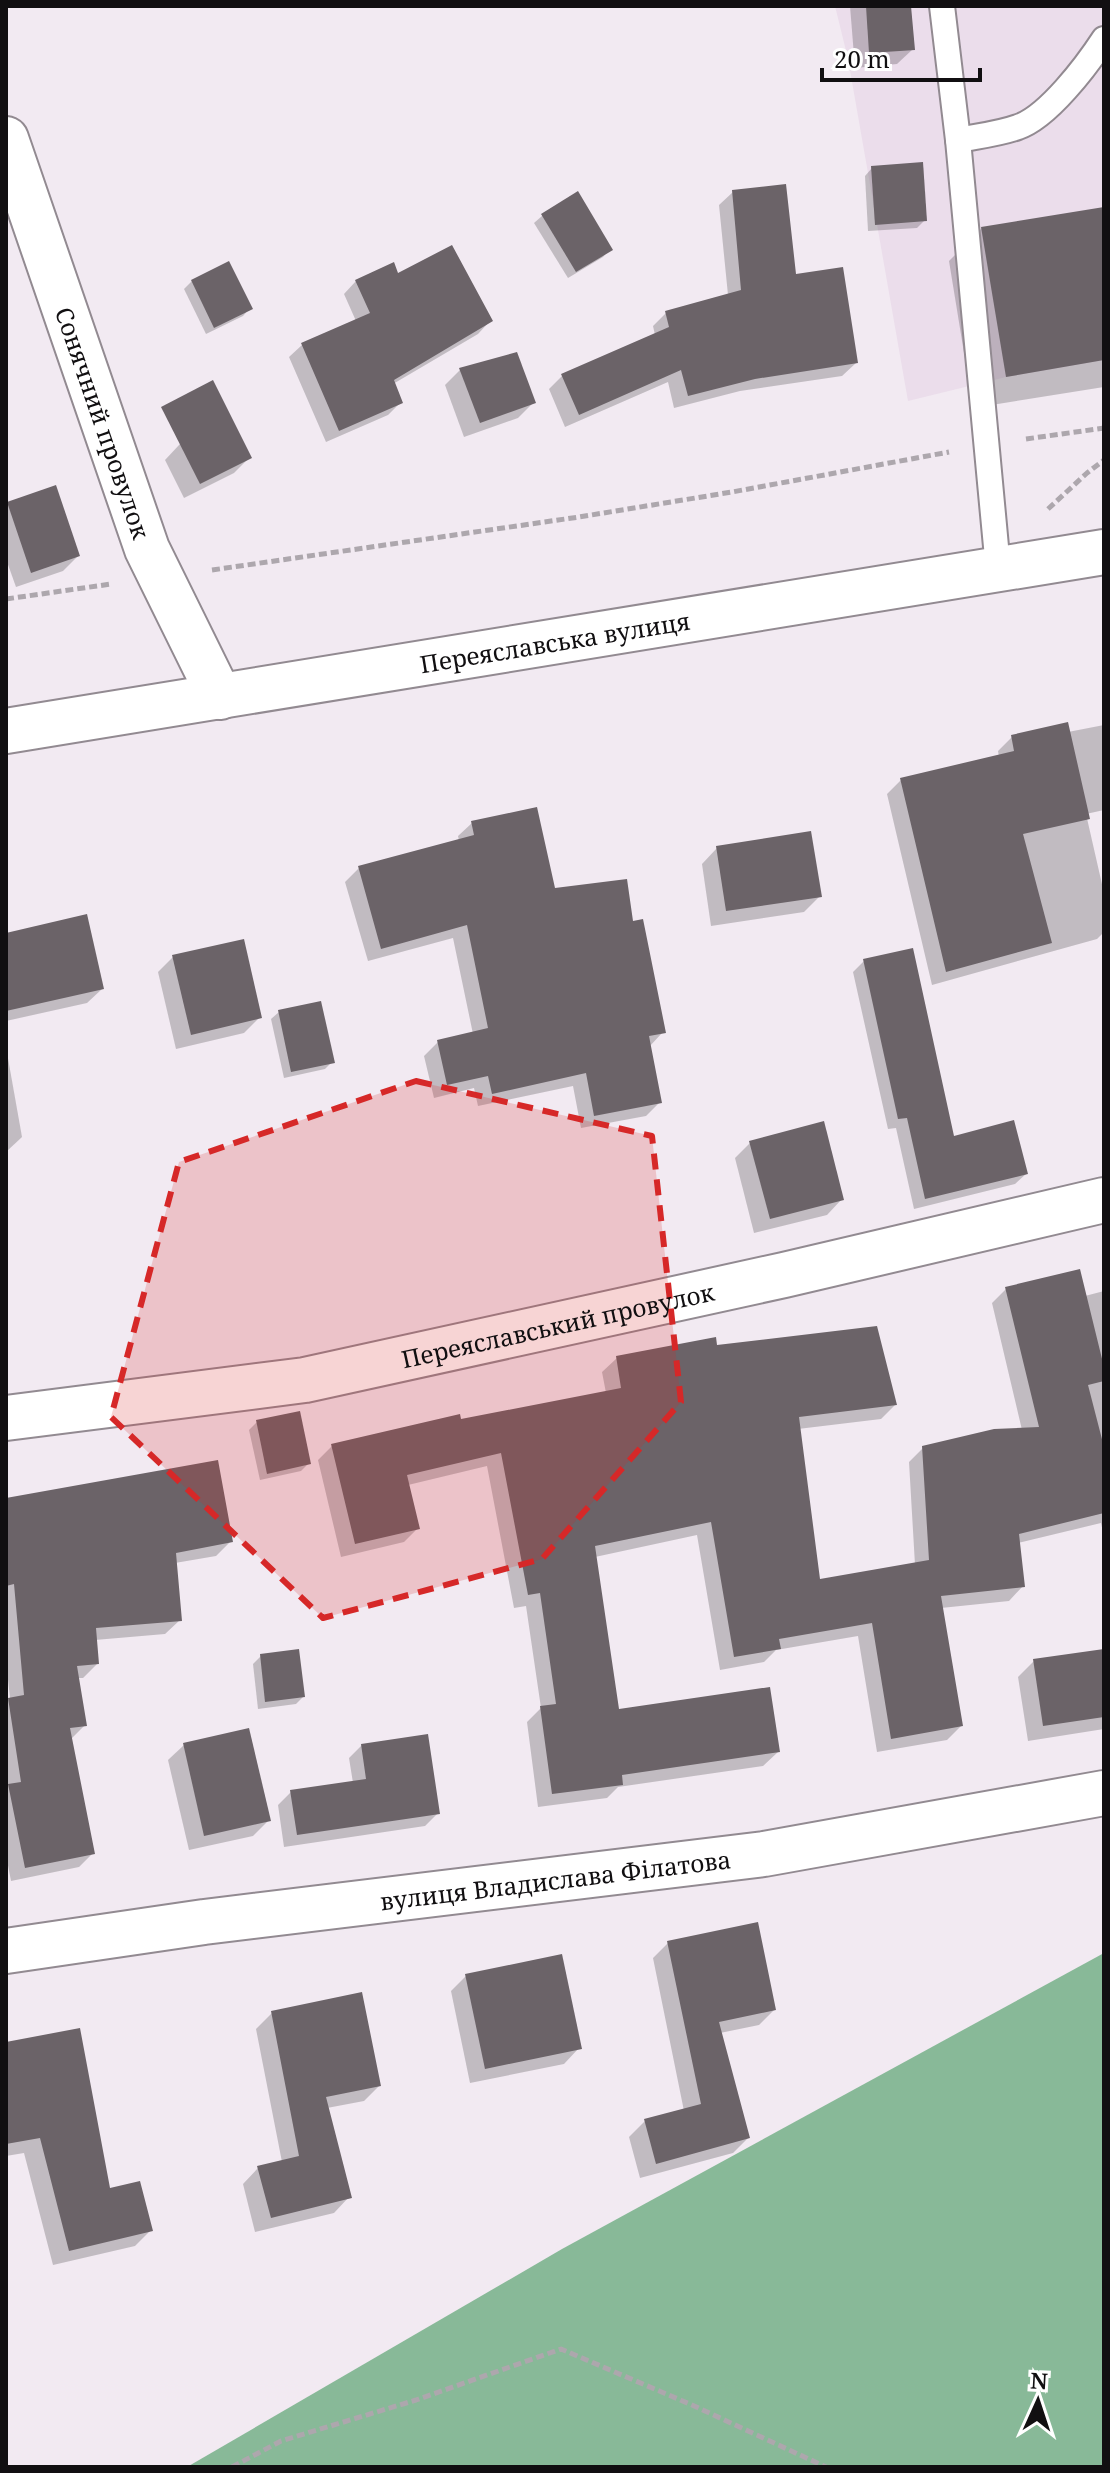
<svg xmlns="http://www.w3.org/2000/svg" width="1110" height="2473" viewBox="0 0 1110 2473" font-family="'Noto Serif',serif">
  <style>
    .built { fill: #ebddeb }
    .forest { fill: #88b998 }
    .shadow { fill: #0003 }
    .building { fill: #6b6368 }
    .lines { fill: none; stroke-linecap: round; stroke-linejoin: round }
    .lane-casing { stroke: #928a91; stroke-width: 28 }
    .street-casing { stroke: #928a91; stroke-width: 48 }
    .secondary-casing { stroke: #928a91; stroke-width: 48 }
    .path { stroke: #ada7ad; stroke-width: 5; stroke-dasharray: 8 4; stroke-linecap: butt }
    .lane { stroke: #fff; stroke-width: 24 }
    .street { stroke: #fff; stroke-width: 44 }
    .secondary { stroke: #fff; stroke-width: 44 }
    .marked { fill: #d62828; fill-opacity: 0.2; stroke: #d62828; stroke-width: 6; stroke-dasharray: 16 10; stroke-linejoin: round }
    .labels { text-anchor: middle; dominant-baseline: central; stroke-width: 8; stroke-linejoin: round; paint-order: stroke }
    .street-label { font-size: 24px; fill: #110f11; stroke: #fff }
  </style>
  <rect width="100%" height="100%" fill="#f2eaf2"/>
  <path class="built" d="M 835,6 L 1104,6 L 1104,360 L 1006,377 L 908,401 L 848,59 Z"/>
  <path class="forest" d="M 1104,1953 L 1104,2467 L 187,2467 L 562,2249 Z"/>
  <g class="shadow">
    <path d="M 850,6 L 909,6 L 913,49 L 897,64 L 855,68 Z"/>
    <path d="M 872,168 L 925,220 L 917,228 L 868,231 L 865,176 Z"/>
    <path d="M 733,192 L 856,363 L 842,376 L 740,391 L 674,408 L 668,382 L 565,427 L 549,389 L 562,376 L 655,335 L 653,326 L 666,313 L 728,295 L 719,205 Z"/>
    <path d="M 577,194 L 610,249 L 603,257 L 568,278 L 534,223 L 542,216 Z"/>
    <path d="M 1104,209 L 1104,387 L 973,408 L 949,261 L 982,228 Z"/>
    <path d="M 397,275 L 490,321 L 478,334 L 393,384 L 401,402 L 388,415 L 326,442 L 289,357 L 302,345 L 356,321 L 344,294 L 356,281 Z"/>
    <path d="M 192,281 L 250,308 L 243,316 L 206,334 L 184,289 Z"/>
    <path d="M 460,370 L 533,403 L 518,418 L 464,437 L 445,385 Z"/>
    <path d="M 180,444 L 249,458 L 234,473 L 184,498 L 165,460 Z"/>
    <path d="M 8,504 L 78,556 L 63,571 L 16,587 L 6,559 Z"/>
    <path d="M 1104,725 L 1104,810 L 1086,814 L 1104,893 L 1104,932 L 1097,939 L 932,985 L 887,794 L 901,780 L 999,757 L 998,751 L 1012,737 L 1068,732 Z"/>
    <path d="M 472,823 L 553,890 L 631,924 L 663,1032 L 649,1047 L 660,1102 L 646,1116 L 581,1128 L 573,1086 L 478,1106 L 474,1088 L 434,1098 L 424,1056 L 438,1042 L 473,1034 L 453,938 L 368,961 L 345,882 L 359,868 L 459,841 L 458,836 Z"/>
    <path d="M 717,848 L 820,896 L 804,912 L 711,926 L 702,864 Z"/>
    <path d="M 6,954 L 102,989 L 87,1003 L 6,1021 Z"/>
    <path d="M 173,957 L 260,1017 L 244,1033 L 176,1049 L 158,972 Z"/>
    <path d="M 864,961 L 953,1138 L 1026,1174 L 1015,1184 L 914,1209 L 896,1128 L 888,1129 L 853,972 Z"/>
    <path d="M 279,1012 L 332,1062 L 325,1069 L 284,1078 L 271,1019 Z"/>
    <path d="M 6,1047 L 22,1137 L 6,1152 Z"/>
    <path d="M 750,1143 L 842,1199 L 827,1215 L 754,1233 L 735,1158 Z"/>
    <path d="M 1006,1289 L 1085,1296 L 1104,1291 L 1104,1537 L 1101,1523 L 1018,1543 L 1023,1586 L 1009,1601 L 941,1608 L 961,1726 L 947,1740 L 877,1752 L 858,1636 L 776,1650 L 764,1662 L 720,1670 L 697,1535 L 595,1557 L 617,1712 L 778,1752 L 763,1766 L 618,1787 L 607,1798 L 538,1807 L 527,1722 L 541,1708 L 526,1606 L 514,1608 L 487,1466 L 408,1485 L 418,1528 L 404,1542 L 341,1557 L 318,1460 L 332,1446 L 606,1393 L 602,1372 L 617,1358 L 716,1347 L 895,1405 L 881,1419 L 798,1429 L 818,1581 L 915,1565 L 909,1462 L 923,1448 L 1022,1430 L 992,1303 Z"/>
    <path d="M 257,1422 L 309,1463 L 301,1471 L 260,1480 L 249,1430 Z"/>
    <path d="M 6,1500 L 231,1541 L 216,1556 L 175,1563 L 180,1620 L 165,1634 L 95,1640 L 97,1664 L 83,1678 L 77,1678 L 85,1725 L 70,1740 L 93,1853 L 79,1867 L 11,1881 L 6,1855 L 6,1702 L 10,1698 L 6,1661 Z"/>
    <path d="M 1104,1651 L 1104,1729 L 1028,1741 L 1018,1677 L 1034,1661 Z"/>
    <path d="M 261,1656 L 303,1697 L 296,1704 L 258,1709 L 253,1664 Z"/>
    <path d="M 184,1745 L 269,1820 L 253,1836 L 189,1850 L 168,1760 Z"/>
    <path d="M 362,1745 L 438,1813 L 425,1826 L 284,1847 L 278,1805 L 291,1792 L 353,1783 L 349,1758 Z"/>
    <path d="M 668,1943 L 774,2010 L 759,2025 L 720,2033 L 748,2138 L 733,2153 L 640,2178 L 629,2137 L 645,2121 L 684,2111 L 653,1958 Z"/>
    <path d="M 466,1976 L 579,2048 L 564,2064 L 470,2083 L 451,1991 Z"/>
    <path d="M 272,2013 L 379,2086 L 364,2101 L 327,2108 L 349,2197 L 334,2213 L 255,2232 L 243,2184 L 258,2168 L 282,2162 L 256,2029 Z"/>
    <path d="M 6,2044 L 109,2191 L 151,2230 L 135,2246 L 53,2265 L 24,2153 L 6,2156 Z"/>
  </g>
  <g class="building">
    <path d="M 866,6 L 911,6 L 915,50 L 869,53 Z"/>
    <path d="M 923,162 L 927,221 L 875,225 L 871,166 Z"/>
    <path d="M 786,184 L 796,274 L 843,267 L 858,363 L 755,379 L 688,396 L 681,370 L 579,415 L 561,374 L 669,327 L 665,311 L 741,290 L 732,190 Z"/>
    <path d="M 578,191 L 613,250 L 576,272 L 541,214 Z"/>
    <path d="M 1104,207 L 1104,360 L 1006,377 L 981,227 Z"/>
    <path d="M 452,245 L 493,321 L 394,380 L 403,403 L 339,431 L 301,343 L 370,313 L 355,280 L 394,262 L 398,273 Z"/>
    <path d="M 229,261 L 253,309 L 214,328 L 191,280 Z"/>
    <path d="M 517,352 L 536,403 L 480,423 L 459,368 Z"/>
    <path d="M 213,380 L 252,458 L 200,484 L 161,407 Z"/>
    <path d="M 56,485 L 80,556 L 31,573 L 7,502 Z"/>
    <path d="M 1068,722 L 1090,819 L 1023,834 L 1052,943 L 946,972 L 900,778 L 1014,751 L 1011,735 Z"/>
    <path d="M 537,807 L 555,888 L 627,879 L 633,921 L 643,919 L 666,1033 L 649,1036 L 662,1103 L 594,1116 L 586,1073 L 492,1094 L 488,1076 L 447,1085 L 437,1040 L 488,1028 L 467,925 L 381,949 L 358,866 L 474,835 L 471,821 Z"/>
    <path d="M 811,831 L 822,897 L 726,911 L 716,846 Z"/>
    <path d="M 87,914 L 104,989 L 6,1011 L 6,933 Z"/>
    <path d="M 244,939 L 262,1018 L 191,1035 L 172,955 Z"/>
    <path d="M 913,948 L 954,1136 L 1014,1120 L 1028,1174 L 925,1199 L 907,1118 L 898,1119 L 863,959 Z"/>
    <path d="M 321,1001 L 335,1063 L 291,1072 L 278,1010 Z"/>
    <path d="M 824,1121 L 844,1200 L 770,1219 L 749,1141 Z"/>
    <path d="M 1080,1269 L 1104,1367 L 1104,1381 L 1088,1385 L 1104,1447 L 1104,1513 L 1019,1534 L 1025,1587 L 941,1596 L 963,1726 L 891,1739 L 872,1623 L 779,1639 L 781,1649 L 734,1657 L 711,1522 L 595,1546 L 619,1709 L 770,1687 L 780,1752 L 622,1775 L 623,1785 L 552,1794 L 540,1706 L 556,1704 L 540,1593 L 528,1595 L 501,1453 L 407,1475 L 420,1529 L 355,1544 L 331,1444 L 460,1414 L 461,1419 L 621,1388 L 616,1356 L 716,1337 L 717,1345 L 877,1326 L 897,1405 L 799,1417 L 820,1579 L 929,1560 L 922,1446 L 994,1429 L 1039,1427 L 1005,1287 Z"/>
    <path d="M 300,1411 L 311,1464 L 267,1474 L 256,1420 Z"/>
    <path d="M 218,1460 L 233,1542 L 176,1553 L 182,1621 L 96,1628 L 99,1664 L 77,1666 L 87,1726 L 70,1728 L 95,1854 L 25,1868 L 8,1784 L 21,1782 L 8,1698 L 24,1695 L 14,1584 L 6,1586 L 6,1498 Z"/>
    <path d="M 299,1649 L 305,1697 L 265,1702 L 260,1654 Z"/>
    <path d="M 1104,1649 L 1104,1717 L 1043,1726 L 1033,1659 Z"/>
    <path d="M 249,1728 L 271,1821 L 204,1836 L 183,1743 Z"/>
    <path d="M 428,1734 L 440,1814 L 297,1835 L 290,1790 L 366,1779 L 361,1744 Z"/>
    <path d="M 758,1922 L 776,2010 L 719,2022 L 750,2138 L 656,2164 L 644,2119 L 701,2104 L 667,1941 Z"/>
    <path d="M 562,1954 L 582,2049 L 485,2069 L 465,1974 Z"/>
    <path d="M 362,1992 L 381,2086 L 326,2097 L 352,2198 L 271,2218 L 257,2166 L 299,2156 L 271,2011 Z"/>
    <path d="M 80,2028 L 110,2188 L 140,2181 L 153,2231 L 69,2251 L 40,2138 L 6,2144 L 6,2042 Z"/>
  </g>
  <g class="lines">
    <defs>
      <g id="lane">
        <path d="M 942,6 L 958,140 L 998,568"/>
        <path d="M 958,140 C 978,136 999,134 1018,127 C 1048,117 1087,65 1104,39"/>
      </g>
      <g id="street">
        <path id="s1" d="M 6,139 L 147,549 L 220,697"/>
        <path id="s2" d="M 6,1418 L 305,1380 L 784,1275 L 1104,1200"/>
        <path id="s3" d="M 6,1951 L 204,1922 L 764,1854 L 1104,1793"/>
      </g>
      <g id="secondary">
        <path id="s4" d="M 6,731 L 1104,552"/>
      </g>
    </defs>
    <use href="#lane" class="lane-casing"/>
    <use href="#street" class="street-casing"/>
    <use href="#secondary" class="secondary-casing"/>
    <g class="path">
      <path d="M 1026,439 L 1104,428"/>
      <path d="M 1048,509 L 1087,473 L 1104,460"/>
      <path d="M 212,570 L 579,517 L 732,492 L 949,452"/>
      <path d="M 6,599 L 111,584"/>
      <path d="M 232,2467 L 281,2441 L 416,2400 L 561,2349 L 692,2405 L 826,2467"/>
    </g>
    <use href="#lane" class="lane"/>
    <use href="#street" class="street"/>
    <use href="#secondary" class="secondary"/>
  </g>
  <path class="marked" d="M 416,1081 L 652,1136 L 681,1402 L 542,1559 L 323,1618 L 111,1417 L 179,1162 Z"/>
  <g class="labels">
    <g class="street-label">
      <text stroke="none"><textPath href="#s1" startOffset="300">Сонячний провулок</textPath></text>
      <text stroke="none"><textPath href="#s4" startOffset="556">Переяславська вулиця</textPath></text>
      <text stroke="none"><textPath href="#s2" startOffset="560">Переяславський провулок</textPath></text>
      <text stroke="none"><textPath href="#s3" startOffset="554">вулиця Владислава Філатова</textPath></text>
    </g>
  </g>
  <rect width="1110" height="2473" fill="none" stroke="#110f11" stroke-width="16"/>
  <g transform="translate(1038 2401) rotate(3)" stroke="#ffffff" stroke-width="6" paint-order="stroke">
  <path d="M0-6L14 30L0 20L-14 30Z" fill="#110f11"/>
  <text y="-12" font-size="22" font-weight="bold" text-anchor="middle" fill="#110f11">N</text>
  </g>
  <path d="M822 68v12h158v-12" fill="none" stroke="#110f11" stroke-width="4"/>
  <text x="834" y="68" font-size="24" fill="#110f11" stroke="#ffffff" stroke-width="6" paint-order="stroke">20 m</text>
</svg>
